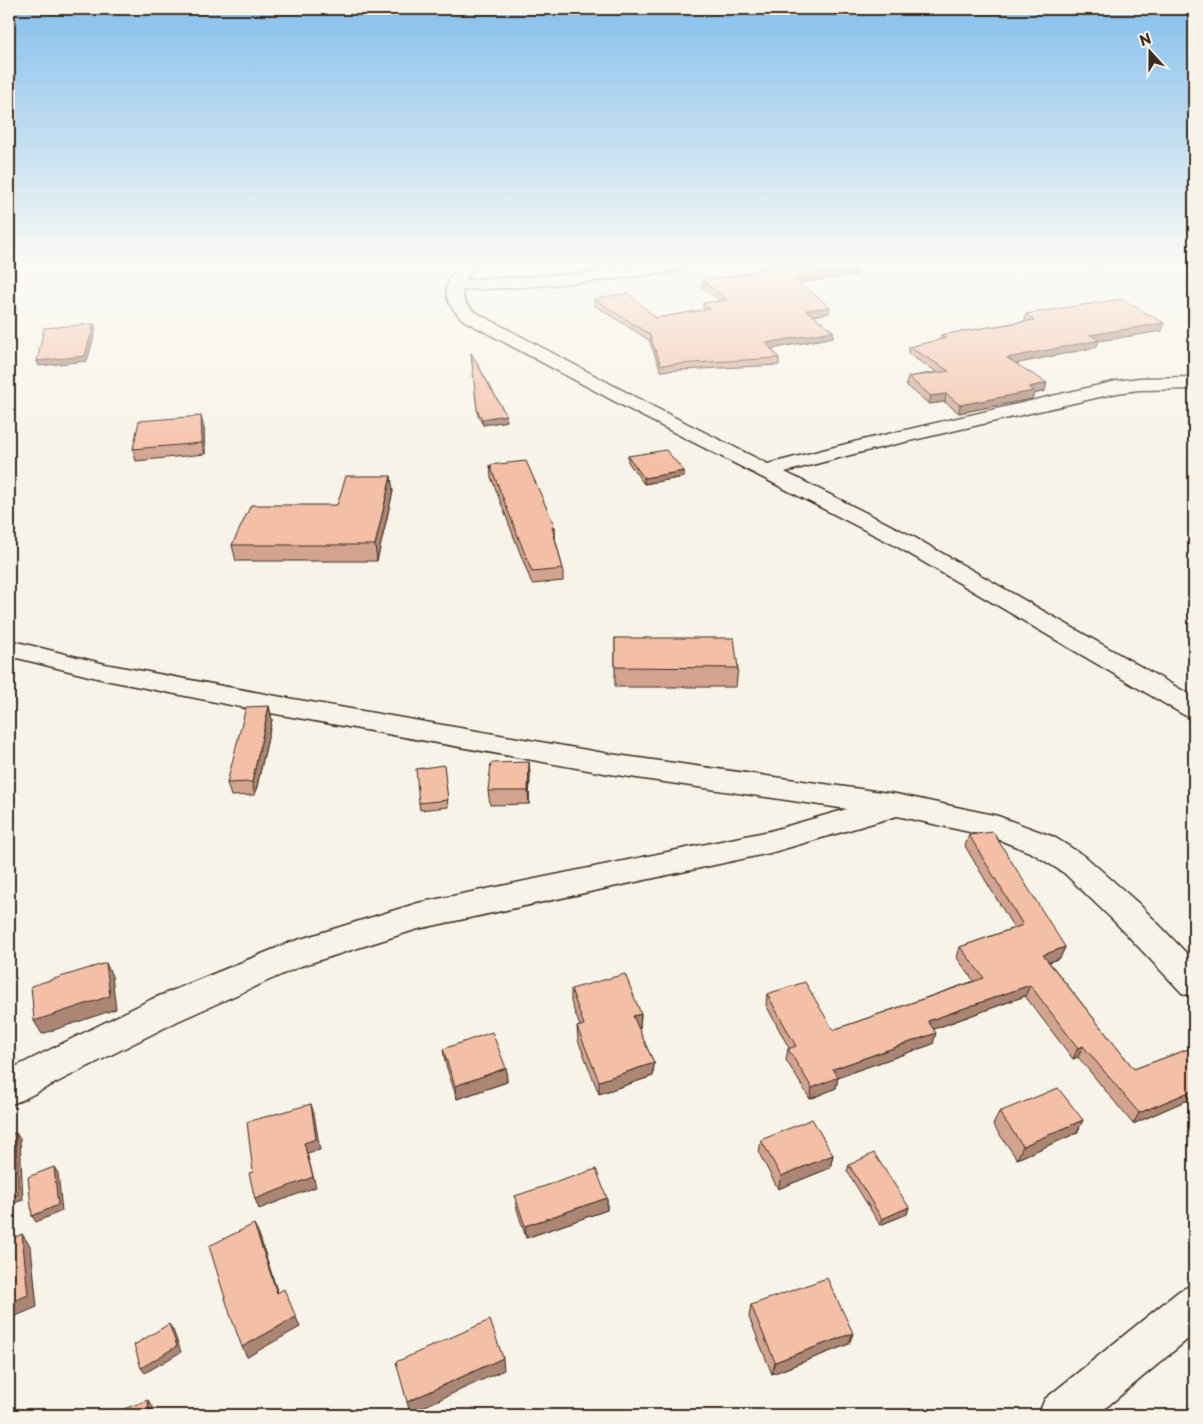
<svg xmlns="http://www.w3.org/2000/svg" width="1203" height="1424" viewBox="0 0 1203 1424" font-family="'Playpen Sans',sans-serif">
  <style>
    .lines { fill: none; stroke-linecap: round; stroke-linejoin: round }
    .minor-casing { stroke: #3b2a1e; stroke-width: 3 }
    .minor { fill: #f7f3e8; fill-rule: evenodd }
    .wall { fill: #d2a490; stroke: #3b2a1e }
    .shaded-wall { fill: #ab8675; stroke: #3b2a1e }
    .building { fill: #f4bfa7; stroke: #3b2a1e }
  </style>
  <rect width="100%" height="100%" fill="#f7f3e8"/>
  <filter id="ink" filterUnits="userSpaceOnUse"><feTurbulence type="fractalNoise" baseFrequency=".02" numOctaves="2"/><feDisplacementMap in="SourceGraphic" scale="10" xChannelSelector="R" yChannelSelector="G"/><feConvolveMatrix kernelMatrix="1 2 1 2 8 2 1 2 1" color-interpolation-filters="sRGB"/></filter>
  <g filter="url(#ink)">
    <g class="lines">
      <defs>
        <g id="minor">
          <path d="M 459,263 L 476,263 L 465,280 L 577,274 L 666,263 L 705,263 L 703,266 L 698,268 C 620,280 542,287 463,290 C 462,301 467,305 475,312 L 654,407 L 768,464 L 858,441 L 1117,381 L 1139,378 L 1194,377 L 1194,389 L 1139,390 L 1117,393 L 862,452 L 785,472 L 912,536 L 1194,697 L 1194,718 L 1184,715 L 896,546 L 640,415 L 463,320 C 442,300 441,287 459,263 Z"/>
          <path d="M 9,640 L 105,664 L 276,696 L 610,754 L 896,794 L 998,816 L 1054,837 L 1086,857 L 1138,903 L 1194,961 L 1194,997 L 1182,993 L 1114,921 L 1064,873 L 1032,853 L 992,837 L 897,816 L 770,853 L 418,929 L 301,966 L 178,1021 L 22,1100 L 9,1105 L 9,1070 L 152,999 L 291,942 L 418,903 L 770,831 L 847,809 L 610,774 L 276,714 L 105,680 L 9,656 Z"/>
          <path d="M 1194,1284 L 1194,1334 L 1097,1415 L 1038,1415 L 1045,1399 L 1179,1291 Z"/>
        </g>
      </defs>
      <use href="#minor" class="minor-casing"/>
      <use href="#minor" class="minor"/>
    </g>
    <g class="wall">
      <path d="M 759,263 L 849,263 L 857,269 L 856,275 L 799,283 L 829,313 L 813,316 L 833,331 L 833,337 L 771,349 L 779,358 L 779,365 L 661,371 L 649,340 L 594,305 L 594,299 L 656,318 L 704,310 L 703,309 L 703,303 L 720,301 L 702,287 L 703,281 L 760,271 Z"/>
      <path d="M 1079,263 L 1117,263 L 1096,271 Z"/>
      <path d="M 1026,314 L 1162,331 L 1098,341 L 1097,347 L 1016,363 L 1045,391 L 1034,394 L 1032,399 L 959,413 L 945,402 L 929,404 L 906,385 L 908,377 L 937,372 L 908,354 L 909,347 L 940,340 L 941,335 L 1025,321 Z"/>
      <path d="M 471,353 L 506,415 L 507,421 L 483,425 L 478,416 Z"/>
      <path d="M 204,428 L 205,454 L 136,461 L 133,449 Z"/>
      <path d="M 628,456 L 684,471 L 684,477 L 644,484 L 628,462 Z"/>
      <path d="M 490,465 L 555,527 L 555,538 L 563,569 L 563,581 L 532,584 L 491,477 Z"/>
      <path d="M 393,491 L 377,561 L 236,561 L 232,545 Z"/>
      <path d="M 615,638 L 738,668 L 736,687 L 615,687 Z"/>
      <path d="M 269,706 L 272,720 L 255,795 L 231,796 L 227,783 Z"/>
      <path d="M 529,762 L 530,775 L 529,804 L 490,805 L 488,791 Z"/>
      <path d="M 444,765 L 448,807 L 420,810 L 419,803 Z"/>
      <path d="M 969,835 L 1065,947 L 1060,958 L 1049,962 L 1134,1069 L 1194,1047 L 1194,1098 L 1178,1104 L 1133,1124 L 1078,1057 L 1073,1059 L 1025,996 L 934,1029 L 933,1044 L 838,1077 L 836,1088 L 810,1099 L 786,1060 L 788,1049 L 789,1048 L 766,1005 L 767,994 L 833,1030 L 974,981 L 957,958 L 960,947 L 1014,928 L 965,846 Z"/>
      <path d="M 571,989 L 641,1014 L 640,1028 L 638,1028 L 654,1063 L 653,1076 L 599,1094 L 578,1040 L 577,1027 L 580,1026 L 571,1002 Z"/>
      <path d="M 443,1049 L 506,1068 L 507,1082 L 457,1099 L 445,1062 Z"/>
      <path d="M 999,1112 L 1083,1120 L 1077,1133 L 1017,1159 L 993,1125 Z"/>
      <path d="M 761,1140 L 833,1155 L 830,1168 L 778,1189 L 759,1153 Z"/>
      <path d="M 849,1165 L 909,1207 L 907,1214 L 880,1225 L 847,1171 Z"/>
      <path d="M 515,1196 L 607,1198 L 607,1210 L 526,1238 L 517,1209 Z"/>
      <path d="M 751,1305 L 853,1333 L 849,1344 L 772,1374 L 749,1317 Z"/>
    </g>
    <g class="shaded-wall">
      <path d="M 1103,263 L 1117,263 L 1096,271 L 1097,266 Z"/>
      <path d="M 857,269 L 856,275 L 792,284 L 793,278 Z"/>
      <path d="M 830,307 L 829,313 L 805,317 L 806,310 Z"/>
      <path d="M 1164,323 L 1162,331 L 1098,341 L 1097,347 L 1005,366 L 1007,358 L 1090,335 Z"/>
      <path d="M 94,324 L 96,330 L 87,361 L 39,366 L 37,361 Z"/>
      <path d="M 833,331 L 833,337 L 765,350 L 766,343 Z"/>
      <path d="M 1047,383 L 1045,391 L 1034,394 L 1032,399 L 959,413 L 960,405 L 1029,387 Z"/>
      <path d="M 946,394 L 945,402 L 929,404 L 931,396 Z"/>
      <path d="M 506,415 L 507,421 L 483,425 L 482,419 Z"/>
      <path d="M 201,416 L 204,428 L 205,454 L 202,443 Z"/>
      <path d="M 684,471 L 684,477 L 644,484 L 644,478 Z"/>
      <path d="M 391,476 L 393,491 L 377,561 L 375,545 Z"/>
      <path d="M 552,527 L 555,527 L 555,538 L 552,539 Z"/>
      <path d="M 269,706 L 272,720 L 255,795 L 252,782 Z"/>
      <path d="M 529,762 L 530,775 L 529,804 L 528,791 Z"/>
      <path d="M 1065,947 L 1060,958 L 1039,966 L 1043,955 Z"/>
      <path d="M 106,963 L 112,976 L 116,1009 L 42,1034 L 34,1021 Z"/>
      <path d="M 1030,985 L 1025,996 L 925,1032 L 928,1021 Z"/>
      <path d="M 641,1014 L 640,1028 L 633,1030 L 633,1016 Z"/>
      <path d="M 936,1033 L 933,1044 L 838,1077 L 836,1088 L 810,1099 L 812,1088 L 833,1069 Z"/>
      <path d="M 1083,1046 L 1078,1057 L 1073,1059 L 1078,1048 Z"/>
      <path d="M 654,1063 L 653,1076 L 599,1094 L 599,1081 Z"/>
      <path d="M 506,1068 L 507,1082 L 457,1099 L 455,1086 Z"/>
      <path d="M 1194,1090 L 1194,1098 L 1178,1104 L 1133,1124 L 1139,1113 Z"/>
      <path d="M 311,1104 L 314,1114 L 320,1150 L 307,1153 L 316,1187 L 259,1209 L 255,1199 L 304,1143 Z"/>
      <path d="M 1083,1120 L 1077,1133 L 1017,1159 L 1023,1146 Z"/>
      <path d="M 16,1133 L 20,1139 L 23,1200 L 9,1205 L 9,1197 Z"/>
      <path d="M 833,1155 L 830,1168 L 778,1189 L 781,1176 Z"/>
      <path d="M 54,1167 L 58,1173 L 62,1211 L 36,1222 L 32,1216 Z"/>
      <path d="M 607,1198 L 607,1210 L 526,1238 L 525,1226 Z"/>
      <path d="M 909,1207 L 907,1214 L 880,1225 L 882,1219 Z"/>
      <path d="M 254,1224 L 259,1234 L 281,1303 L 277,1293 Z"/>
      <path d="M 22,1234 L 31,1247 L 37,1307 L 9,1319 L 9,1303 Z"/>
      <path d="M 296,1317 L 300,1327 L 247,1357 L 242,1347 Z"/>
      <path d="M 169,1324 L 173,1330 L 181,1352 L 145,1373 L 141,1368 Z"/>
      <path d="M 853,1333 L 849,1344 L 772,1374 L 775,1362 Z"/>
      <path d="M 503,1358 L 504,1370 L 410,1413 L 407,1402 Z"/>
      <path d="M 148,1400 L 153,1408 L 154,1415 L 149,1415 Z"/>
    </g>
    <g class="building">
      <path d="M 760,263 L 849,263 L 857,269 L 793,278 L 830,307 L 806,310 L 833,331 L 766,343 L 779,358 L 661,365 L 649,334 L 594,299 L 628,293 L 656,318 L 710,309 L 703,303 L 727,300 L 703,281 L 761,271 Z"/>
      <path d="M 1092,263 L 1103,263 L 1097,266 Z"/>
      <path d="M 1121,299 L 1164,323 L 1090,335 L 1099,340 L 1007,358 L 1047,383 L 1029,387 L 1034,391 L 960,405 L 946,394 L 931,396 L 908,377 L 949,371 L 909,347 L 946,338 L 941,335 L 1034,320 L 1026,314 Z"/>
      <path d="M 94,324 L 85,356 L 37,361 L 44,328 Z"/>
      <path d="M 471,353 L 506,415 L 482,419 L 477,410 Z"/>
      <path d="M 201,416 L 202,443 L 133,449 L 139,421 Z"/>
      <path d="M 666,450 L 684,471 L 644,478 L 628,456 Z"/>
      <path d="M 526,461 L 555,527 L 552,527 L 563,569 L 532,572 L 490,465 Z"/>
      <path d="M 346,476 L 391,476 L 375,545 L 232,545 L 251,505 L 337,505 Z"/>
      <path d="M 615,638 L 734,638 L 738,668 L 615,667 Z"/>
      <path d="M 269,706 L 252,782 L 227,783 L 246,707 Z"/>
      <path d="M 529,762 L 528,791 L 488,791 L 491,763 Z"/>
      <path d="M 444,765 L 448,800 L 419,803 L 416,769 Z"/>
      <path d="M 993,832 L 1065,947 L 1043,955 L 1134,1069 L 1194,1047 L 1194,1090 L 1139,1113 L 1083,1046 L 1078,1048 L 1030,985 L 928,1021 L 936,1033 L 833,1069 L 838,1077 L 812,1088 L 788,1049 L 796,1046 L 767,994 L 805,982 L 833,1030 L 984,978 L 960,947 L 1023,925 L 969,835 Z"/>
      <path d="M 106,963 L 110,996 L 34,1021 L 31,986 Z"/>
      <path d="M 625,974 L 641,1014 L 633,1016 L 654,1063 L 599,1081 L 577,1027 L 584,1025 L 571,989 Z"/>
      <path d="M 492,1032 L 506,1068 L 455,1086 L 443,1049 Z"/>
      <path d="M 1058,1088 L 1083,1120 L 1023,1146 L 999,1112 Z"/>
      <path d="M 311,1104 L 316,1139 L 304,1143 L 313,1177 L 255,1199 L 249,1173 L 253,1172 L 247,1122 Z"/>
      <path d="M 812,1119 L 833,1155 L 781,1176 L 761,1140 Z"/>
      <path d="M 16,1133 L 18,1194 L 9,1197 L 9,1135 Z"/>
      <path d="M 874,1153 L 909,1207 L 882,1219 L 849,1165 Z"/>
      <path d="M 54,1167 L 58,1205 L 32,1216 L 28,1177 Z"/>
      <path d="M 596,1169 L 607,1198 L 525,1226 L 515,1196 Z"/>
      <path d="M 254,1224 L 277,1293 L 284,1289 L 296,1317 L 242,1347 L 230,1314 L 209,1246 Z"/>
      <path d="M 22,1234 L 28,1295 L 9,1303 L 9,1240 Z"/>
      <path d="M 827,1278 L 853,1333 L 775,1362 L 751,1305 Z"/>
      <path d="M 490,1320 L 503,1358 L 407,1402 L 396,1362 Z"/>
      <path d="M 169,1324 L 177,1346 L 141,1368 L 134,1345 Z"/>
      <path d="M 148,1400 L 149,1415 L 108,1415 Z"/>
    </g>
  </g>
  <linearGradient id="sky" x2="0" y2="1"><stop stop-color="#85bfec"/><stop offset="0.57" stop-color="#fbfaf5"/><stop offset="1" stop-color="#fbfaf5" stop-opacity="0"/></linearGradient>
  <rect width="1203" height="463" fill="url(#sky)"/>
  <rect width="1203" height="1424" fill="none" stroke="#f7f3e8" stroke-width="30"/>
  <rect x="15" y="15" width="1173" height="1394" fill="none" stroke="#3b2a1e" stroke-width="2" filter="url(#ink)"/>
  <g transform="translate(1150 52) rotate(339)" stroke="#f7f3e8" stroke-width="4" paint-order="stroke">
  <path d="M0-4L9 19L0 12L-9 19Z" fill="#3b2a1e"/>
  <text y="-8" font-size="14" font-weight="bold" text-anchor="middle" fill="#3b2a1e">N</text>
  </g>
</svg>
